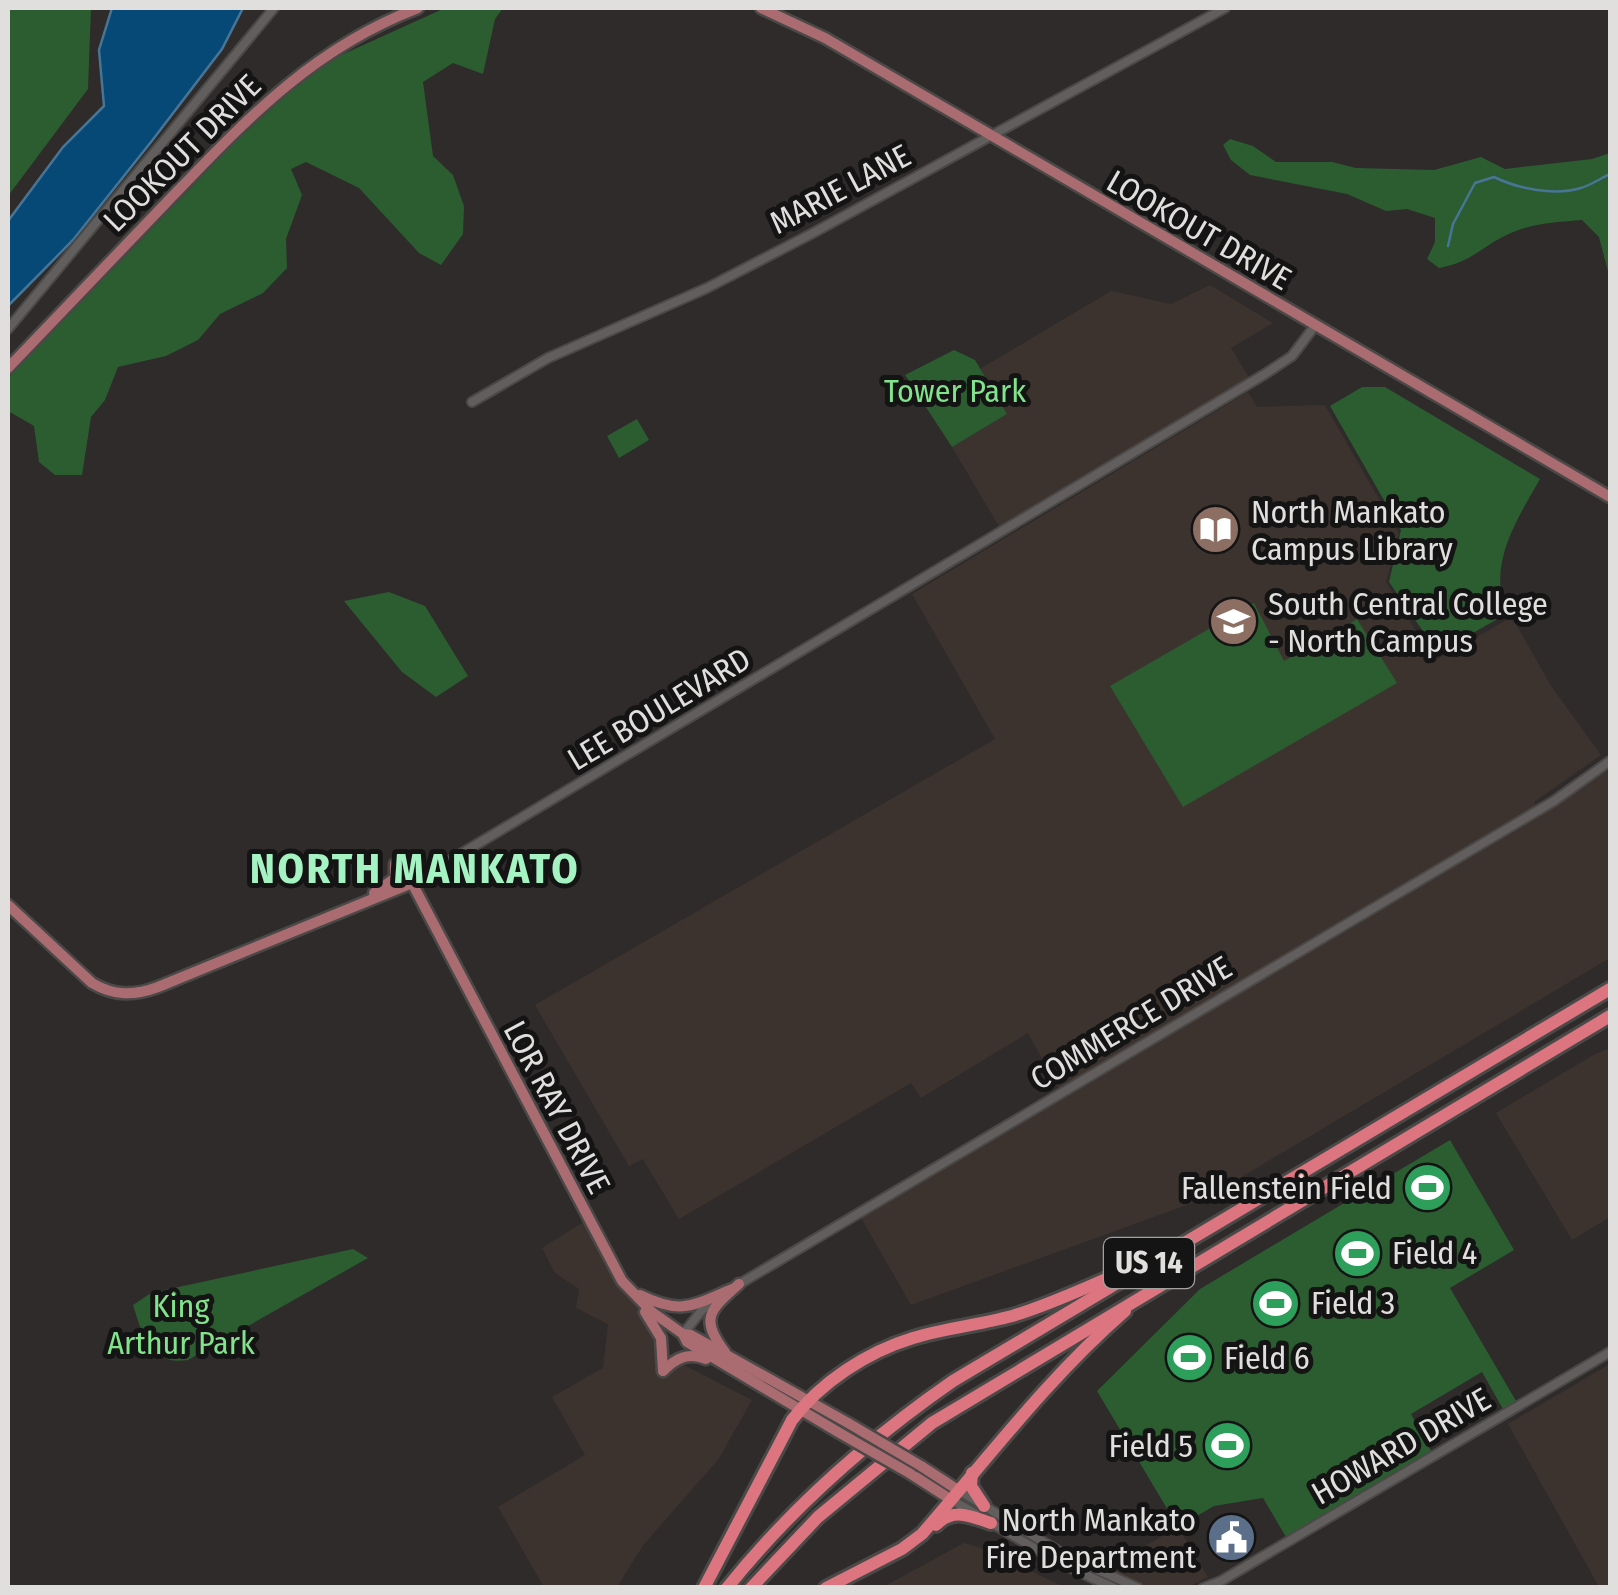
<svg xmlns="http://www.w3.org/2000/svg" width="1618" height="1595" viewBox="0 0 1618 1595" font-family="'Fira Sans Condensed',sans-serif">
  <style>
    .built { fill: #3c332f }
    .green { fill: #2b5d31 }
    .water { fill: #064876; stroke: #487595; stroke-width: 2.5 }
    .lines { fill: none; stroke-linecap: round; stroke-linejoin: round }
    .stream { stroke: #487595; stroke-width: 2.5 }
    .minor-casing { stroke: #4b4948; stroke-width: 12 }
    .major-casing { stroke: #4b4948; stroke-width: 15 }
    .highway-casing { stroke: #4b4948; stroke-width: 18 }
    .minor { stroke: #615e5d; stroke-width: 8 }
    .major { stroke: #ab6c71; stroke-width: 10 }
    .highway { stroke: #dc757f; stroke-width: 12 }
    .major-bridge-casing { stroke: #4b4948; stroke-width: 15; stroke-linecap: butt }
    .major-bridge { stroke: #ab6c71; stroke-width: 10 }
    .labels { text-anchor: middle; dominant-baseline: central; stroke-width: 10; stroke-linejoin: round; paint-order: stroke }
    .shield { fill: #151414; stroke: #a4a2a1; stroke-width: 2.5 }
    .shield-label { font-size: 30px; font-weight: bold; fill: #e1dfde }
    .street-label { font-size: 32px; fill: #e1dfde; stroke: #151414 }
    .park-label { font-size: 32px; fill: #82e38c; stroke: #151414 }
    .poi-label { font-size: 32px; fill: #e1dfde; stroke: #151414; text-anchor: start }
    .district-label { font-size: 42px; font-weight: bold; letter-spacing: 2.5px; fill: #a5f2c3; stroke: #151414 }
  </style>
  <rect width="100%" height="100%" fill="#2e2b2a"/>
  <g class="built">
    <path d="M 1210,285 L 1273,323 L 1231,348 L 1250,379 L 1000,528 L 952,447 L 1007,414 L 980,369 L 1111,291 L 1171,304 Z"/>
    <path d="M 1248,392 L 1257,407 L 1325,405 L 1399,534 L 1386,582 L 1434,661 L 1512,617 L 1551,686 L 1601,755 L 1534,802 L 1541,814 L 1610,769 L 1610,958 L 1206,1198 L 911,1305 L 856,1209 L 1060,1091 L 1028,1033 L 921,1098 L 911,1083 L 679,1219 L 643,1159 L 629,1166 L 535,1005 L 995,739 L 912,594 Z"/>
    <path d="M 1610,1048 L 1610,1217 L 1572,1240 L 1496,1113 L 1595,1054 Z"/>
    <path d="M 585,1221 L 608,1268 L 638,1308 L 655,1343 L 678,1362 L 752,1400 L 718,1460 L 644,1544 L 617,1587 L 544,1587 L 498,1507 L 585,1455 L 552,1397 L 603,1368 L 608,1324 L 576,1308 L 579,1289 L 555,1273 L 542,1248 Z"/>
    <path d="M 1610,1364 L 1610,1587 L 1599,1587 L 1508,1424 Z"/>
    <path d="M 1178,1527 L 1208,1577 L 1189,1587 L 1136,1587 L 1105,1569 Z"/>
    <path d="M 964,1543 L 988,1550 L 1064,1587 L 883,1587 Z"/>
  </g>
  <g class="green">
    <path d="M 8,8 L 91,8 L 88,89 L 8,196 Z"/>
    <path d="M 445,8 L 503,8 L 495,19 L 483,74 L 453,63 L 423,82 L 433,156 L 453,175 L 464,206 L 463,234 L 441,265 L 419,253 L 359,188 L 306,162 L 291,169 L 302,195 L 286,239 L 287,268 L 263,293 L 220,314 L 198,340 L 166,356 L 118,367 L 105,400 L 91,417 L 82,475 L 55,475 L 39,462 L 34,426 L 8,411 L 8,378 L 233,144 L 300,82 L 339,56 Z"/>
    <path d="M 1230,139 L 1253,146 L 1276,162 L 1332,162 L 1356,168 L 1434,170 L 1481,157 L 1505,169 L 1592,159 L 1610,153 L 1610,279 L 1599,237 L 1582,220 C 1559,222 1533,223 1511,233 C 1481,246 1475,261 1439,268 L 1427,259 L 1435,242 L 1435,218 L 1407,209 L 1386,211 L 1347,194 L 1250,175 L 1231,160 L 1223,145 Z"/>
    <path d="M 954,350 L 975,360 L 1007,414 L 952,447 L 905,375 Z"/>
    <path d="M 1362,387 L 1385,387 L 1540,479 C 1518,518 1485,567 1508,613 L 1438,653 L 1389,582 L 1401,530 L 1330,406 Z"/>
    <path d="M 637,419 L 649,440 L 619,458 L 607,436 Z"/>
    <path d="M 389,592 L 425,606 L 468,676 L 436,697 L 402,672 L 344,601 Z"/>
    <path d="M 1254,603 L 1284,661 L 1357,619 L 1397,683 L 1183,807 L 1110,686 Z"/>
    <path d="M 1450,1140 L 1514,1250 L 1450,1288 L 1516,1401 L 1503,1409 L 1482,1372 L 1411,1414 L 1431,1451 L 1286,1537 L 1263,1498 L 1214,1506 L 1178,1527 L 1097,1391 L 1200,1289 Z"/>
    <path d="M 353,1249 L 368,1258 L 188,1360 C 150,1366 143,1336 133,1305 L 151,1293 Z"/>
  </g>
  <path class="water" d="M 112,8 L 243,8 L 222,49 L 151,142 L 73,240 L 8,306 L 8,221 L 63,147 L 104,106 L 99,50 Z"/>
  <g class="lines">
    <path class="stream" d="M 1448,246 L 1453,224 L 1475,183 L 1494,177 C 1519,189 1554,196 1581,188 C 1591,185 1601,178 1610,174"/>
    <defs>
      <g id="minor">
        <path d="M 8,329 L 274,8"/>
        <path d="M 472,402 L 548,358 L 707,288 L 813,233 L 1225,8"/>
        <path d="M 412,883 L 1265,374 L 1292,356 L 1314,327"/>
        <path d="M 736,1286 L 1554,801 L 1610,761"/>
        <path d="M 683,1334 L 702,1310 L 716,1299"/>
        <path d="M 958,1490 L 1065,1555 L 1138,1588"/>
        <path d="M 950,1499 L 976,1514"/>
        <path d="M 988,1521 L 1060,1563 L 1114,1588"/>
        <path d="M 1203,1588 L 1221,1581 L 1610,1352"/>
      </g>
      <g id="major">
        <path d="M 761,8 L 825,38 L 1610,497"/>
        <path d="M 8,368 C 61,313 114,257 167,202 C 245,121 311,49 418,8"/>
        <path d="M 374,893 L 395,878 L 395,864"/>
        <path d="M 8,905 L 92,983 C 114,996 134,996 158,987 L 412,883 L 622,1281 L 652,1312 L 683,1334 L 687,1342 L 838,1432"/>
        <path d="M 640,1295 C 681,1315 692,1306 732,1289"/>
        <path d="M 645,1312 L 661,1338 L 663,1371"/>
        <path d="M 683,1334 L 691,1335 L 848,1423"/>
        <path d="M 725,1352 C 699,1318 710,1310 739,1284"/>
        <path d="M 663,1371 C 676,1358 688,1352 706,1359"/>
        <path d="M 921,1466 L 958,1490"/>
        <path d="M 911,1474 L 950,1499"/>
      </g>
      <g id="highway">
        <path d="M 972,1473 L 971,1486 L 984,1506"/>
        <path d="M 936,1525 C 953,1507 970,1516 991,1523"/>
        <path d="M 704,1588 L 792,1420 C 821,1382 867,1352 913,1338 C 945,1328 979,1325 1012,1316 C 1049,1305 1085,1288 1120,1273"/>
        <path d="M 727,1588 C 792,1507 868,1440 953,1381 L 1610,989"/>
        <path d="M 751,1588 L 818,1517 L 932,1423 L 1610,1016"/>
        <path d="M 826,1588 L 902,1549 L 922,1534 C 989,1457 1048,1378 1125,1311"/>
      </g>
    </defs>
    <use href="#minor" class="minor-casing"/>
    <use href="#major" class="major-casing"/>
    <use href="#highway" class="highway-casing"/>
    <use href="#minor" class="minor"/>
    <use href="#major" class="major"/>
    <use href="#highway" class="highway"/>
    <defs>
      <g id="major-bridge">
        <path d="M 848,1423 L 921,1466"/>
        <path d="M 838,1432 L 911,1474"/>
      </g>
    </defs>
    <use href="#major-bridge" class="major-bridge-casing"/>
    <use href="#major-bridge" class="major-bridge"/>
  </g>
  <defs>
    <symbol id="library-disc" viewBox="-11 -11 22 22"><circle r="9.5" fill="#8d6e63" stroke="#151414"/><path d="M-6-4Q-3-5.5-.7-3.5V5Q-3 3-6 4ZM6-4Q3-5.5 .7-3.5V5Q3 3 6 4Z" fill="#fff"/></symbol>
    <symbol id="university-disc" viewBox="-11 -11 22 22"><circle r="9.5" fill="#8d6e63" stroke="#151414"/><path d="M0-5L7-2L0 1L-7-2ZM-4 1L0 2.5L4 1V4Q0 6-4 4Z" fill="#fff"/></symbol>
    <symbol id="stadium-disc" viewBox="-11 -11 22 22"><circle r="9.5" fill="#2e9e5b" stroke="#151414"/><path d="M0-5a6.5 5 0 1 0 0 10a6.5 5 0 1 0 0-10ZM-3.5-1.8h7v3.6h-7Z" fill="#fff"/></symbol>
    <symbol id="civic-disc" viewBox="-11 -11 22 22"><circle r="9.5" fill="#5c6f8a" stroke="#151414"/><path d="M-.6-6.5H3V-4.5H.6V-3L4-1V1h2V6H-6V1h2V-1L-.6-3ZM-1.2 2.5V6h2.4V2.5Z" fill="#fff"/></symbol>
  </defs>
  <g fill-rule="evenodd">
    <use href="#library-disc" x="1188" y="502" width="55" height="55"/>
    <use href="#university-disc" x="1206" y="594" width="55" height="55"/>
    <use href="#stadium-disc" x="1400" y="1160" width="55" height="55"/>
    <use href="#stadium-disc" x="1330" y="1226" width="55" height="55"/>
    <use href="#stadium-disc" x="1248" y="1276" width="55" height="55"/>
    <use href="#stadium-disc" x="1162" y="1330" width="55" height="55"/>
    <use href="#stadium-disc" x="1200" y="1418" width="55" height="55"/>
    <use href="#civic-disc" x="1204" y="1510" width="55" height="55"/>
  </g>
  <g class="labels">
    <rect class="shield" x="1104" y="1238" width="90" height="50" rx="8"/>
    <g class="shield-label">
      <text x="1149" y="1263">US 14</text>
    </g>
    <g class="street-label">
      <text transform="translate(182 153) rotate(-45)">LOOKOUT DRIVE</text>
      <text transform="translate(840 189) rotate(-28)">MARIE LANE</text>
      <text transform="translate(1199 230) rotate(30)">LOOKOUT DRIVE</text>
      <text transform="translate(659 709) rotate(-31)">LEE BOULEVARD</text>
      <text transform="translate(1131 1023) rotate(-31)">COMMERCE DRIVE</text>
      <text transform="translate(557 1107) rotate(62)">LOR RAY DRIVE</text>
      <text transform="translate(1401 1446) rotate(-30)">HOWARD DRIVE</text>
    </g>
    <g class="park-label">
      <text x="955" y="391">Tower Park</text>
      <text x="181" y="1306">King<tspan x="181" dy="37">Arthur Park</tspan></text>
    </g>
    <g class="poi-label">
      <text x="1251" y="512">North Mankato<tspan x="1251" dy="37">Campus Library</tspan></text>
      <text x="1268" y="604">South Central College<tspan x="1268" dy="37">- North Campus</tspan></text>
      <text x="1392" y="1188" text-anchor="end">Fallenstein Field</text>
      <text x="1392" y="1253">Field 4</text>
      <text x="1311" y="1303">Field 3</text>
      <text x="1224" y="1358">Field 6</text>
      <text x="1193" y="1446" text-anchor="end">Field 5</text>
      <text x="1196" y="1520" text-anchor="end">North Mankato<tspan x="1196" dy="37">Fire Department</tspan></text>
    </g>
    <g class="district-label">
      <text x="415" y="869">NORTH MANKATO</text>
    </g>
  </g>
  <rect width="1618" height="1595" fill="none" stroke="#e1dfde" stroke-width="20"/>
</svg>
